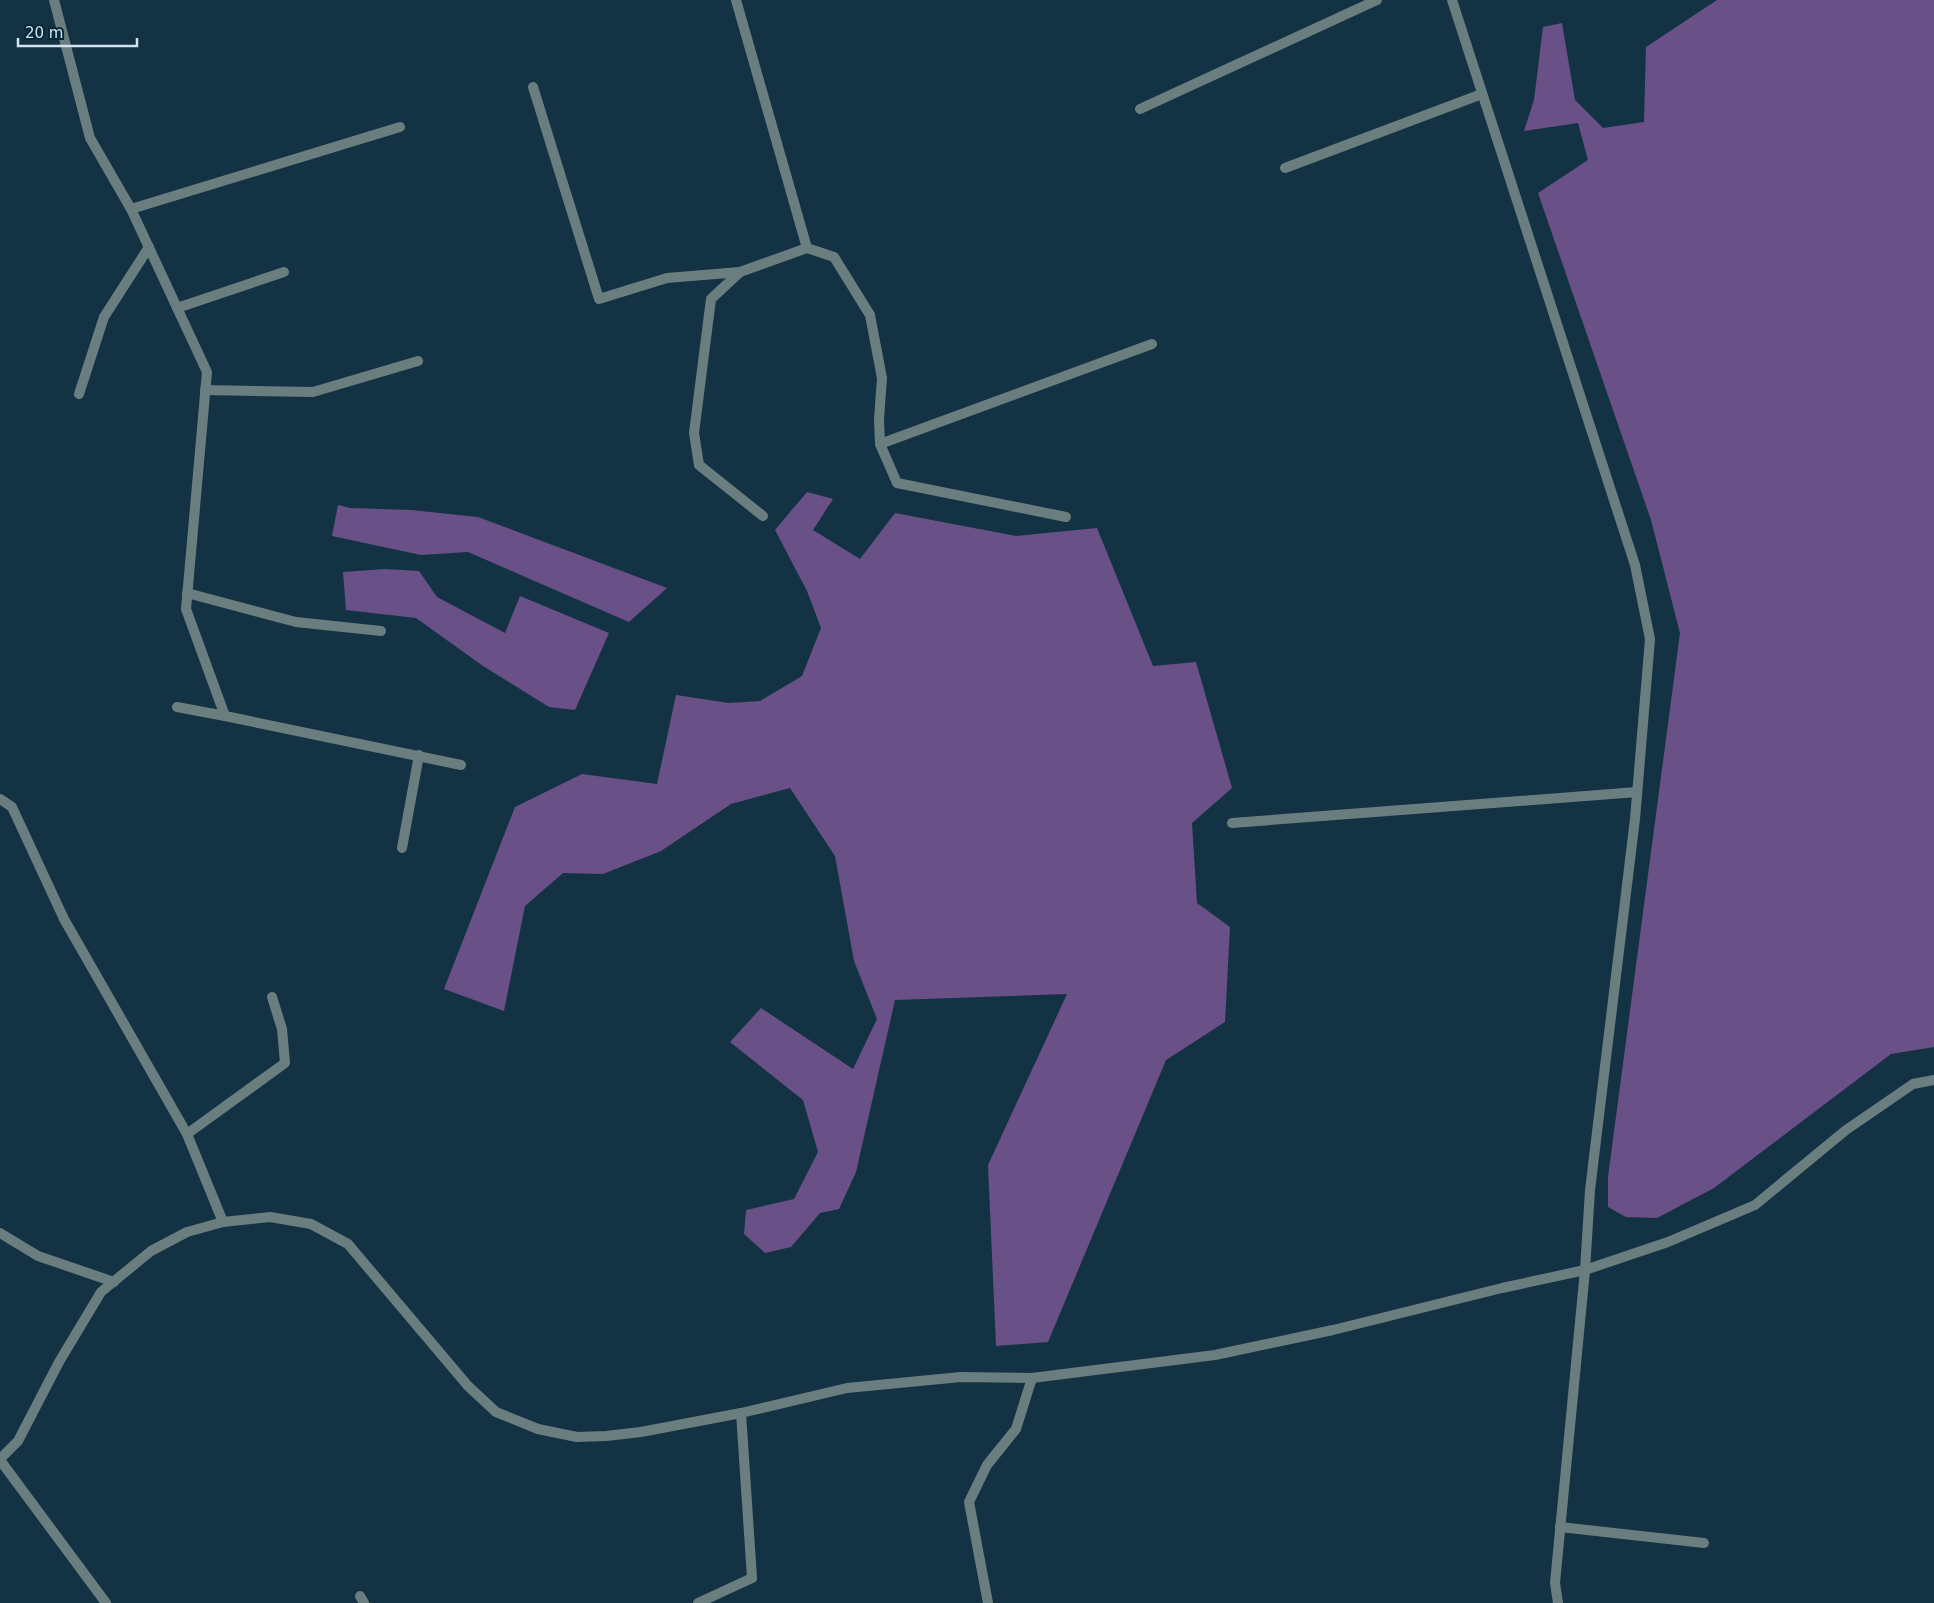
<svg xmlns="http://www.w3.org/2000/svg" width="1934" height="1603" viewBox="0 0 1934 1603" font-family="'DejaVu Sans',sans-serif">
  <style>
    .forest { fill: #695087 }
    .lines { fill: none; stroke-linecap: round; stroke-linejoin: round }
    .minor { stroke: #6b7e7f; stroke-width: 10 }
    .tertiary { stroke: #6b7e7f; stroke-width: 10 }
  </style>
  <rect width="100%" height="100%" fill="#133344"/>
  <g class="forest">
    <path d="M 1717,0 L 1934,0 L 1934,1047 L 1891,1054 L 1714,1188 L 1657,1218 L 1626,1217 L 1608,1207 L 1608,1177 L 1680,633 L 1651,520 L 1538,193 L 1588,160 L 1578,123 L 1524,131 L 1534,100 L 1543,27 L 1562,23 L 1575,100 L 1603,128 L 1644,122 L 1646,47 Z"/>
    <path d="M 807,492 L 833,499 L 813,530 L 860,559 L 895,513 L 1016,536 L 1097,528 L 1153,666 L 1196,662 L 1232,788 L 1192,823 L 1197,903 L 1230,927 L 1225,1022 L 1166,1060 L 1048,1342 L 996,1346 L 988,1165 L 1067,994 L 895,1000 L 856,1172 L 839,1209 L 820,1213 L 791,1247 L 765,1253 L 744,1234 L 746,1210 L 794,1199 L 818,1152 L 803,1100 L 730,1042 L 761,1008 L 853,1069 L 877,1019 L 854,961 L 835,856 L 790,788 L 731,804 L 661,851 L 603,874 L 563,873 L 525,906 L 504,1011 L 444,989 L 515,807 L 582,774 L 657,784 L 676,695 L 729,703 L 760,701 L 802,676 L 821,628 L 807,591 L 775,530 Z"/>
    <path d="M 338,505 L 350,508 L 411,510 L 478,517 L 667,588 L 629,622 L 468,552 L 421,555 L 332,536 Z"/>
    <path d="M 385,569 L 419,571 L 437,597 L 505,633 L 520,596 L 609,633 L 575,710 L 549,707 L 483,666 L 416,618 L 346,610 L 343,572 Z"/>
  </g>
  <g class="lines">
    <g class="minor">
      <path d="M 54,0 L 90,138 L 131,209 L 207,372 L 186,609 L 225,716 L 461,765"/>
      <path d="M 736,0 L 807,248 L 834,257 L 870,315 L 882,378 L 879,419 L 880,444 L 897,483 L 1066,517"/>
      <path d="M 1452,0 L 1635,565 L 1650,639 L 1635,819 L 1590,1190 L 1585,1270"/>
      <path d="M 533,87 L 599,299 L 667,278 L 740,272"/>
      <path d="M 1140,109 L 1377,0"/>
      <path d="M 1285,168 L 1482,94"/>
      <path d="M 131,209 L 400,127"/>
      <path d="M 177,308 L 284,272"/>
      <path d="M 205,390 L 313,392 L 418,361"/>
      <path d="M 79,394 L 104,317 L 149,247"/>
      <path d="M 880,444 L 1152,344"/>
      <path d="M 763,516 L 699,465 L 694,433 L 711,299 L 740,272 L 807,248"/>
      <path d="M 187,593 L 296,622 L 381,631"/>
      <path d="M 177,707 L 225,716"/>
      <path d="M 0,799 L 12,807 L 64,919 L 187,1134"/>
      <path d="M 1232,823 L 1637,792"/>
      <path d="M 402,848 L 419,755"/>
      <path d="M 223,1222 L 187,1134 L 285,1063 L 282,1029 L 272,997"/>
      <path d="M 0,1233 L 38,1256 L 114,1282"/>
      <path d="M 0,1460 L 106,1603"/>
      <path d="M 1560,1527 L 1704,1543"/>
      <path d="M 360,1596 L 364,1603"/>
      <path d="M 698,1603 L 752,1578 L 741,1413"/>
      <path d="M 988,1603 L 969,1502 L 987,1465 L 1016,1429 L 1032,1378"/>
    </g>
    <g class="tertiary">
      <path d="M 0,1459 L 18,1441 L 59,1362 L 101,1292 L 151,1251 L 187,1232 L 223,1222 L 270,1217 L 311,1224 L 348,1244 L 468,1386 L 496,1412 L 538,1429 L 577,1437 L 606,1436 L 641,1432 L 741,1413 L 847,1388 L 961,1377 L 1032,1378 L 1215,1355 L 1333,1330 L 1502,1288 L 1585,1270 L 1668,1242 L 1755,1205 L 1846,1130 L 1913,1084 L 1934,1080"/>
      <path d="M 1558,1603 L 1555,1583 L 1585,1270"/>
    </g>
  </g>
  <path d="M18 38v8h119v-8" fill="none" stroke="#d1e3ee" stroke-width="2.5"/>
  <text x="25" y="38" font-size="15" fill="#d1e3ee" stroke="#072839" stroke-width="4" paint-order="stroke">20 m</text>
</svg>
